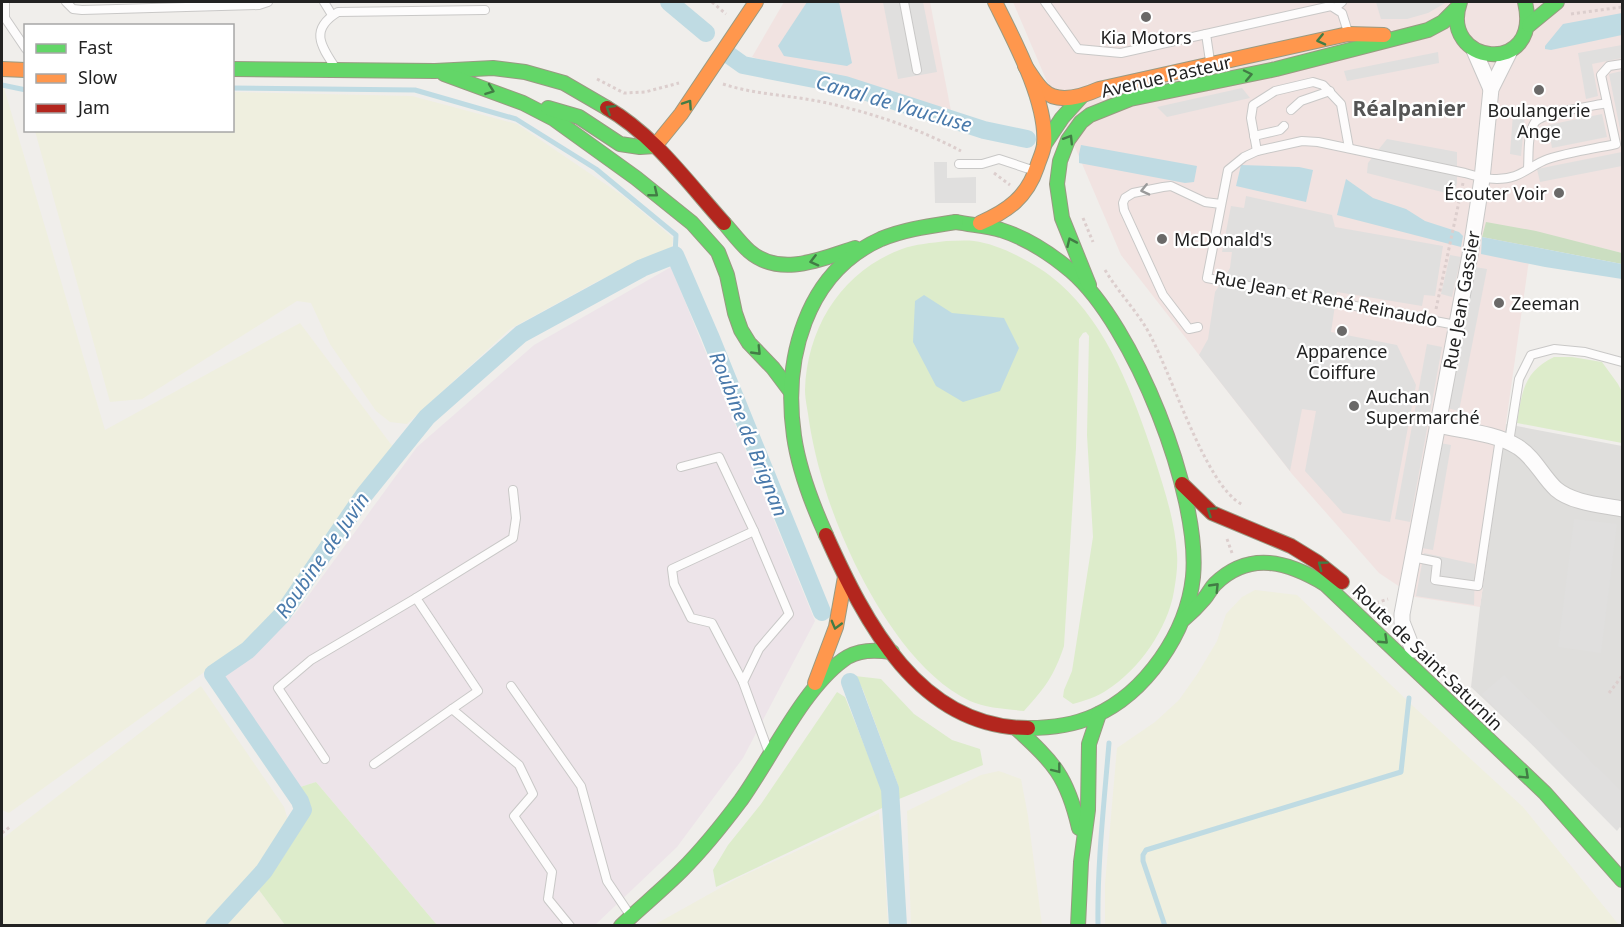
<svg xmlns="http://www.w3.org/2000/svg" width="1624" height="927" viewBox="0 0 1624 927" font-family="'Noto Sans',sans-serif">
  <style>
    .residential { fill: #dfdedc }
    .commercial { fill: #f1e3e1 }
    .industrial { fill: #ede4e9 }
    .farmland { fill: #efefdf }
    .grass { fill: #ddeccb }
    .forest { fill: #cbdec1 }
    .parking { fill: #e0dfde }
    .water { fill: #bfdbe3 }
    .lines { fill: none; stroke-linecap: round; stroke-linejoin: round }
    .stream { stroke: #bfdbe3; stroke-width: 5 }
    .canal { stroke: #bfdbe3; stroke-width: 18 }
    .lane-casing { stroke: #c9c8c7; stroke-width: 10 }
    .street-casing { stroke: #c9c8c7; stroke-width: 17 }
    .fast-casing { stroke: #999a82; stroke-width: 16 }
    .slow-casing { stroke: #999a82; stroke-width: 16 }
    .jam-casing { stroke: #999a82; stroke-width: 16 }
    .path { stroke: #dccecd; stroke-width: 3; stroke-dasharray: 3 3; stroke-linecap: butt }
    .lane { stroke: #fdfcfc; stroke-width: 8 }
    .street { stroke: #fdfcfc; stroke-width: 15 }
    .fast { stroke: #63d668; stroke-width: 14 }
    .slow { stroke: #ff974d; stroke-width: 14 }
    .jam { stroke: #b3261e; stroke-width: 14 }
    .oneway { stroke: #427c45 }
    .oneway2 { stroke: #9a9a9a }
    .poi-dot { fill: #6a6968; stroke: #fff; stroke-width: 2 }
    .labels { text-anchor: middle; dominant-baseline: central; stroke-width: 4.5; stroke-linejoin: round; paint-order: stroke }
    .poi-label { font-size: 18px; fill: #222; stroke: #fff }
    .street-label { font-size: 18px; fill: #222; stroke: #fff }
    .water-label { font-size: 20px; font-style: italic; fill: #4a7aab; stroke: #fff }
    .quarter-label { font-size: 21px; font-weight: bold; fill: #555; stroke: #fff }
  </style>
  <rect width="100%" height="100%" fill="#f0eeeb"/>
  <path class="residential" d="M 1506,424 L 1622,446 L 1622,829 L 1471,687 L 1480,607 Z"/>
  <g class="commercial">
    <path d="M 784,2 L 930,2 L 951,111 L 752,57 Z"/>
    <path d="M 1013,2 L 1622,2 L 1622,253 L 1536,232 L 1528,267 L 1480,607 L 1415,597 L 1379,573 L 1292,474 L 1121,255 Z"/>
  </g>
  <path class="industrial" d="M 671,267 L 815,621 L 743,758 L 677,847 L 595,925 L 437,925 L 316,782 L 297,788 L 222,675 L 252,654 L 295,614 L 417,447 L 534,345 Z"/>
  <g class="farmland">
    <path d="M 2,88 L 4,88 L 105,430 L 300,323 L 393,447 L 277,613 L 243,644 L 9,813 L 2,810 Z"/>
    <path d="M 233,92 L 412,96 L 517,124 L 626,198 L 673,238 L 672,247 L 598,281 L 510,329 L 407,424 L 390,422 L 376,411 L 330,344 L 311,303 L 297,301 L 142,399 L 110,402 L 35,131 L 232,130 Z"/>
    <path d="M 1255,590 L 1297,595 L 1414,707 L 1523,807 L 1619,925 L 1105,925 L 1105,884 L 1117,748 L 1155,722 L 1179,700 L 1198,673 L 1217,641 L 1226,614 L 1242,597 Z"/>
    <path d="M 201,686 L 284,807 L 288,820 L 259,866 L 204,925 L 2,925 L 2,839 Z"/>
    <path d="M 999,771 L 1021,779 L 1028,816 L 1042,925 L 911,925 L 907,811 L 981,775 Z"/>
    <path d="M 879,813 L 883,846 L 888,925 L 654,925 L 738,878 Z"/>
    <path d="M 259,890 L 285,925 L 224,925 Z"/>
  </g>
  <g class="grass">
    <path d="M 946,241 C 955,241 965,240 974,241 C 1000,244 1039,265 1059,283 C 1109,327 1133,395 1154,457 C 1164,488 1175,521 1177,554 C 1178,566 1176,579 1174,591 C 1168,628 1139,670 1107,690 C 1097,697 1084,701 1073,704 L 1063,697 L 1064,690 L 1072,671 L 1093,537 L 1087,435 L 1089,336 L 1086,332 L 1083,333 L 1079,339 L 1076,448 L 1064,646 C 1054,676 1045,688 1024,711 C 1007,709 985,708 970,701 C 919,677 879,613 855,564 C 833,518 817,471 809,421 C 808,411 805,400 805,390 C 807,327 842,271 902,249 C 915,244 932,243 946,241 Z"/>
    <path d="M 1554,357 L 1572,357 L 1602,362 L 1618,384 L 1622,392 L 1622,443 L 1517,423 C 1522,393 1523,372 1554,357 Z"/>
    <path d="M 855,676 L 881,679 L 914,714 L 952,740 L 980,749 L 983,765 L 899,799 L 898,785 L 863,690 Z"/>
    <path d="M 837,692 L 845,697 L 883,792 L 882,808 L 716,887 L 713,870 L 728,845 L 761,804 Z"/>
    <path d="M 316,782 L 437,925 L 285,925 L 259,890 C 272,872 309,826 306,804 C 306,798 300,792 297,788 Z"/>
  </g>
  <path class="forest" d="M 1486,222 L 1536,231 L 1622,253 L 1622,264 L 1482,237 Z"/>
  <g class="parking">
    <path d="M 883,2 L 923,2 L 937,72 L 898,79 Z"/>
    <path d="M 1376,2 L 1447,2 L 1428,13 L 1407,19 L 1381,19 Z"/>
    <path d="M 1622,45 L 1622,58 L 1592,64 L 1598,96 L 1586,99 L 1578,53 Z"/>
    <path d="M 1438,52 L 1439,63 L 1347,81 L 1344,71 Z"/>
    <path d="M 1622,71 L 1622,134 L 1621,134 L 1609,74 Z"/>
    <path d="M 1242,88 L 1250,98 L 1167,117 L 1157,107 Z"/>
    <path d="M 1513,114 L 1525,115 L 1521,156 L 1510,154 Z"/>
    <path d="M 1602,114 L 1607,137 L 1552,148 L 1548,125 Z"/>
    <path d="M 1387,139 L 1457,152 L 1457,183 L 1454,195 L 1367,173 L 1368,163 Z"/>
    <path d="M 1622,152 L 1622,166 L 1540,182 L 1537,169 Z"/>
    <path d="M 934,162 L 947,162 L 947,178 L 976,177 L 976,203 L 935,203 Z"/>
    <path d="M 1246,196 L 1332,215 L 1335,227 L 1443,246 L 1435,296 L 1424,295 L 1422,306 L 1337,292 L 1331,332 L 1397,345 L 1416,385 L 1390,522 L 1343,513 L 1305,471 L 1316,411 L 1302,409 L 1290,471 L 1199,355 L 1208,339 L 1215,292 L 1230,268 L 1232,252 L 1222,252 L 1231,206 L 1244,208 Z"/>
    <path d="M 1450,255 L 1461,257 L 1452,297 L 1441,294 Z"/>
    <path d="M 1475,267 L 1487,269 L 1459,411 L 1447,408 Z"/>
    <path d="M 1427,344 L 1442,347 L 1410,522 L 1395,519 Z"/>
    <path d="M 1440,443 L 1451,445 L 1433,550 L 1422,548 Z"/>
    <path d="M 1574,519 L 1617,524 L 1601,653 L 1558,647 Z"/>
    <path d="M 1424,553 L 1475,564 L 1474,605 L 1416,596 Z"/>
    <path d="M 1504,675 L 1622,792 L 1622,824 L 1617,831 L 1482,694 Z"/>
  </g>
  <g class="water">
    <path d="M 807,2 L 839,2 L 852,63 L 847,66 L 784,56 L 778,46 Z"/>
    <path d="M 1622,13 L 1622,35 L 1551,50 L 1545,49 L 1545,46 L 1563,24 Z"/>
    <path d="M 1081,145 L 1197,166 L 1194,182 L 1185,183 L 1079,163 L 1079,154 Z"/>
    <path d="M 1241,165 L 1299,167 L 1313,170 L 1306,202 L 1236,186 Z"/>
    <path d="M 1346,179 L 1373,198 L 1406,209 L 1425,221 L 1459,232 L 1463,236 L 1461,247 L 1337,215 Z"/>
    <path d="M 1482,237 L 1622,264 L 1622,279 L 1545,267 L 1481,254 Z"/>
    <path d="M 924,295 L 952,313 L 1004,318 L 1019,348 L 1000,391 L 963,402 L 936,386 L 913,342 L 915,301 Z"/>
  </g>
  <g class="lines">
    <g class="stream">
      <path d="M 2,85 L 26,90"/>
      <path d="M 232,88 L 415,90 L 516,119 L 596,169 L 676,235 L 675,255"/>
      <path d="M 1098,926 C 1097,865 1104,804 1109,743"/>
      <path d="M 1165,926 L 1143,861 L 1143,855 L 1146,850 L 1401,772 L 1409,698"/>
    </g>
    <g class="canal">
      <path d="M 669,2 L 706,33"/>
      <path d="M 729,55 L 743,65 L 845,85 L 984,130 L 1027,139"/>
      <path d="M 850,682 L 890,789 L 898,926"/>
      <path d="M 214,926 L 264,871 L 303,810 L 300,801 L 213,674 L 248,650 L 281,616 L 364,495 L 427,417 L 521,334 L 642,268 L 675,255 L 710,336 L 822,612"/>
    </g>
    <defs>
      <g id="lane">
        <path d="M 5,2 L 5,18"/>
        <path d="M 66,2 L 73,9 L 82,10 L 259,5 L 268,2"/>
        <path d="M 324,2 L 332,15"/>
        <path d="M 904,2 L 917,70"/>
        <path d="M 1045,2 L 1078,49 L 1121,53 L 1206,34"/>
        <path d="M 1335,8 L 1342,2"/>
        <path d="M 2,16 L 5,18 L 26,49"/>
        <path d="M 1210,61 L 1206,34 L 1331,6 L 1342,13 L 1348,32"/>
        <path d="M 335,67 C 320,45 310,29 338,12 L 485,10"/>
        <path d="M 1291,110 L 1301,101 L 1330,91"/>
        <path d="M 1254,136 L 1280,130 L 1284,126"/>
        <path d="M 1257,151 L 1251,118 L 1253,105 L 1275,91 L 1313,82 L 1323,85 L 1341,104 L 1349,148"/>
        <path d="M 959,164 L 982,164 L 999,159 L 1035,171"/>
        <path d="M 1528,168 C 1529,155 1527,134 1535,122 C 1544,112 1593,106 1607,103"/>
        <path d="M 1456,325 L 1207,278 L 1228,170 L 1244,157 L 1257,151 L 1302,141 L 1318,142 L 1465,173 C 1482,178 1498,182 1515,176 C 1526,172 1536,163 1548,159 C 1570,152 1593,149 1616,144 L 1601,75 L 1609,66 L 1622,64"/>
        <path d="M 1198,327 L 1189,329 L 1163,295 L 1124,210 L 1123,203 L 1125,198 L 1133,193 L 1163,187 L 1171,186 L 1205,202 L 1221,204"/>
        <path d="M 1509,442 L 1519,379 L 1531,355 L 1554,349 L 1585,352 L 1622,362"/>
        <path d="M 681,467 L 719,457 L 754,531 L 789,614 L 759,649 L 743,682 L 769,753"/>
        <path d="M 1412,557 L 1437,562 L 1435,580 L 1478,586 L 1500,438"/>
        <path d="M 743,682 L 712,623 L 691,618 L 674,584 L 672,569 L 754,531"/>
        <path d="M 511,686 L 581,786 L 607,881 L 630,915"/>
        <path d="M 452,709 L 478,691 L 416,598 L 513,538 L 516,518 L 513,490"/>
        <path d="M 325,759 L 278,688 L 311,660 L 416,598"/>
        <path d="M 374,764 L 452,709 L 519,765 L 533,794 L 514,816 L 552,872 L 548,899 L 570,926"/>
      </g>
      <g id="street">
        <path d="M 1474,50 L 1491,89"/>
        <path d="M 1437,425 C 1464,431 1495,433 1518,447 C 1535,458 1542,476 1556,489 C 1572,503 1602,505 1622,509"/>
        <path d="M 1413,650 L 1402,622 L 1402,614 L 1470,255 L 1482,179 L 1491,89 L 1509,53"/>
      </g>
      <g id="fast">
        <path d="M 1460,2 C 1438,65 1543,78 1525,2"/>
        <path d="M 1529,25 L 1557,2"/>
        <path d="M 232,69 L 435,71 L 493,68 L 525,72 L 564,83 L 607,108"/>
        <path d="M 444,74 L 523,103 L 554,119 L 636,178 L 692,223 L 718,252 L 727,275 L 735,313 L 741,330 L 749,343 L 773,368 L 791,392"/>
        <path d="M 548,108 L 579,117 L 620,144 L 640,147 L 655,146"/>
        <path d="M 1044,145 L 1062,118 L 1081,97"/>
        <path d="M 956,222 C 971,225 987,226 1001,230 C 1026,238 1051,254 1071,271 C 1134,325 1201,495 1193,577 C 1187,633 1146,693 1094,716 C 1074,725 1050,728 1028,728"/>
        <path d="M 724,223 C 732,232 740,243 749,251 C 780,278 821,259 855,248"/>
        <path d="M 1089,285 L 1062,218 L 1057,184 L 1060,161 L 1068,140 L 1081,122 L 1090,115 L 1130,99 L 1276,69 L 1428,30 L 1443,22 L 1457,8"/>
        <path d="M 826,535 C 812,504 799,471 794,436 C 783,360 805,273 881,239 C 905,229 930,226 956,222"/>
        <path d="M 1184,619 C 1191,613 1198,606 1204,599 C 1208,595 1210,589 1215,584 C 1250,550 1288,562 1325,584 L 1545,793 L 1622,880"/>
        <path d="M 1016,728 C 1054,763 1067,776 1079,828"/>
        <path d="M 621,926 C 641,907 662,890 682,870 C 703,849 723,824 741,800 C 771,758 803,689 843,660 C 858,649 875,650 892,652"/>
        <path d="M 1078,926 L 1081,862 L 1088,810 L 1089,744 L 1099,714"/>
      </g>
      <g id="slow">
        <path d="M 1025,66 C 1031,74 1036,84 1043,90 C 1058,105 1083,96 1099,89 L 1348,34 L 1384,35"/>
        <path d="M 2,69 L 26,70"/>
        <path d="M 655,146 L 681,114 L 756,2"/>
        <path d="M 980,223 C 1008,211 1027,197 1037,167 C 1039,160 1043,153 1044,145 C 1048,103 1014,40 995,2"/>
        <path d="M 815,683 L 836,627 L 845,577"/>
      </g>
      <g id="jam">
        <path d="M 607,108 C 654,135 688,183 724,223"/>
        <path d="M 1182,484 L 1212,513 L 1291,546 L 1317,562 L 1342,582"/>
        <path d="M 826,535 C 865,622 919,728 1028,728"/>
      </g>
    </defs>
    <use href="#lane" class="lane-casing"/>
    <use href="#street" class="street-casing"/>
    <use href="#fast" class="fast-casing"/>
    <use href="#slow" class="slow-casing"/>
    <use href="#jam" class="jam-casing"/>
    <g class="path">
      <path d="M 712,2 L 726,14"/>
      <path d="M 1571,14 L 1622,7"/>
      <path d="M 597,79 L 624,93 L 645,92 L 679,83"/>
      <path d="M 723,84 C 756,95 792,95 827,103 C 872,113 920,129 961,151"/>
      <path d="M 994,173 L 1010,185"/>
      <path d="M 1083,218 L 1093,242"/>
      <path d="M 1105,270 C 1117,290 1133,307 1145,326 C 1170,366 1204,486 1243,505"/>
      <path d="M 1436,309 L 1463,183"/>
      <path d="M 1227,539 L 1232,553"/>
      <path d="M 1360,587 L 1377,607"/>
      <path d="M 1376,603 L 1388,599"/>
      <path d="M 1609,693 L 1622,676"/>
      <path d="M 2,833 L 11,826"/>
    </g>
    <use href="#lane" class="lane"/>
    <use href="#street" class="street"/>
    <use href="#fast" class="fast"/>
    <use href="#slow" class="slow"/>
    <use href="#jam" class="jam"/>
  </g>
  <defs><path id="oneway-chevron" d="M-2-3.5L2.5 0L-2 3.5" fill="none" stroke-width="1.6" stroke-linecap="round" stroke-linejoin="round" transform="scale(1.5)"/></defs>
  <g class="oneway">
    <use href="#oneway-chevron" transform="translate(1321 40) rotate(167)"/>
    <use href="#oneway-chevron" transform="translate(1248 75) rotate(-12)"/>
    <use href="#oneway-chevron" transform="translate(490 90) rotate(20)"/>
    <use href="#oneway-chevron" transform="translate(688 104) rotate(-56)"/>
    <use href="#oneway-chevron" transform="translate(610 109) rotate(-148)"/>
    <use href="#oneway-chevron" transform="translate(1069 139) rotate(-58)"/>
    <use href="#oneway-chevron" transform="translate(654 193) rotate(39)"/>
    <use href="#oneway-chevron" transform="translate(1071 242) rotate(-114)"/>
    <use href="#oneway-chevron" transform="translate(814 261) rotate(166)"/>
    <use href="#oneway-chevron" transform="translate(757 351) rotate(46)"/>
    <use href="#oneway-chevron" transform="translate(1211 511) rotate(-146)"/>
    <use href="#oneway-chevron" transform="translate(1322 565) rotate(-143)"/>
    <use href="#oneway-chevron" transform="translate(1215 587) rotate(-46)"/>
    <use href="#oneway-chevron" transform="translate(836 625) rotate(105)"/>
    <use href="#oneway-chevron" transform="translate(1384 640) rotate(43)"/>
    <use href="#oneway-chevron" transform="translate(1057 769) rotate(52)"/>
    <use href="#oneway-chevron" transform="translate(1525 775) rotate(43)"/>
  </g>
  <use class="oneway2" href="#oneway-chevron" transform="translate(1145 190) rotate(167)"/>
  <g class="poi-dot">
    <circle cx="1146" cy="17" r="6"/>
    <circle cx="1539" cy="90" r="6"/>
    <circle cx="1559" cy="193" r="6"/>
    <circle cx="1162" cy="239" r="6"/>
    <circle cx="1499" cy="303" r="6"/>
    <circle cx="1342" cy="331" r="6"/>
    <circle cx="1354" cy="406" r="6"/>
  </g>
  <g class="labels">
    <g class="poi-label">
      <text x="1146" y="37">Kia Motors</text>
      <text x="1539" y="110">Boulangerie<tspan x="1539" dy="21">Ange</tspan></text>
      <text x="1547" y="193" text-anchor="end">Écouter Voir</text>
      <text x="1174" y="239" text-anchor="start">McDonald's</text>
      <text x="1511" y="303" text-anchor="start">Zeeman</text>
      <text x="1342" y="351">Apparence<tspan x="1342" dy="21">Coiffure</tspan></text>
      <text x="1366" y="396" text-anchor="start">Auchan<tspan x="1366" dy="21">Supermarché</tspan></text>
    </g>
    <g class="street-label">
      <text transform="translate(1166 76) rotate(-13)">Avenue Pasteur</text>
      <text transform="translate(1326 298) rotate(11)">Rue Jean et René Reinaudo</text>
      <text transform="translate(1461 300) rotate(-80)">Rue Jean Gassier</text>
      <text transform="translate(1428 657) rotate(44)">Route de Saint-Saturnin</text>
    </g>
    <g class="water-label">
      <text transform="translate(894 103) rotate(16)">Canal de Vaucluse</text>
      <text transform="translate(749 434) rotate(68)">Roubine de Brignan</text>
      <text transform="translate(322 555) rotate(-55)">Roubine de Juvin</text>
    </g>
    <g class="quarter-label">
      <text x="1409" y="108">Réalpanier</text>
    </g>
  </g>
  <rect width="1624" height="927" fill="none" stroke="#222222" stroke-width="6"/>
  <rect x="24" y="24" width="210" height="108" fill="#ffffff" stroke="#a7a7a7" stroke-width="1.5"/>
  <rect x="36" y="44" width="30" height="9" fill="#63d668" stroke="#a7a7a7" stroke-width="1.5"/>
  <text x="78" y="54" font-size="18" fill="#222222">Fast</text>
  <rect x="36" y="74" width="30" height="9" fill="#ff974d" stroke="#a7a7a7" stroke-width="1.5"/>
  <text x="78" y="84" font-size="18" fill="#222222">Slow</text>
  <rect x="36" y="104" width="30" height="9" fill="#b3261e" stroke="#a7a7a7" stroke-width="1.5"/>
  <text x="78" y="114" font-size="18" fill="#222222">Jam</text>
</svg>
